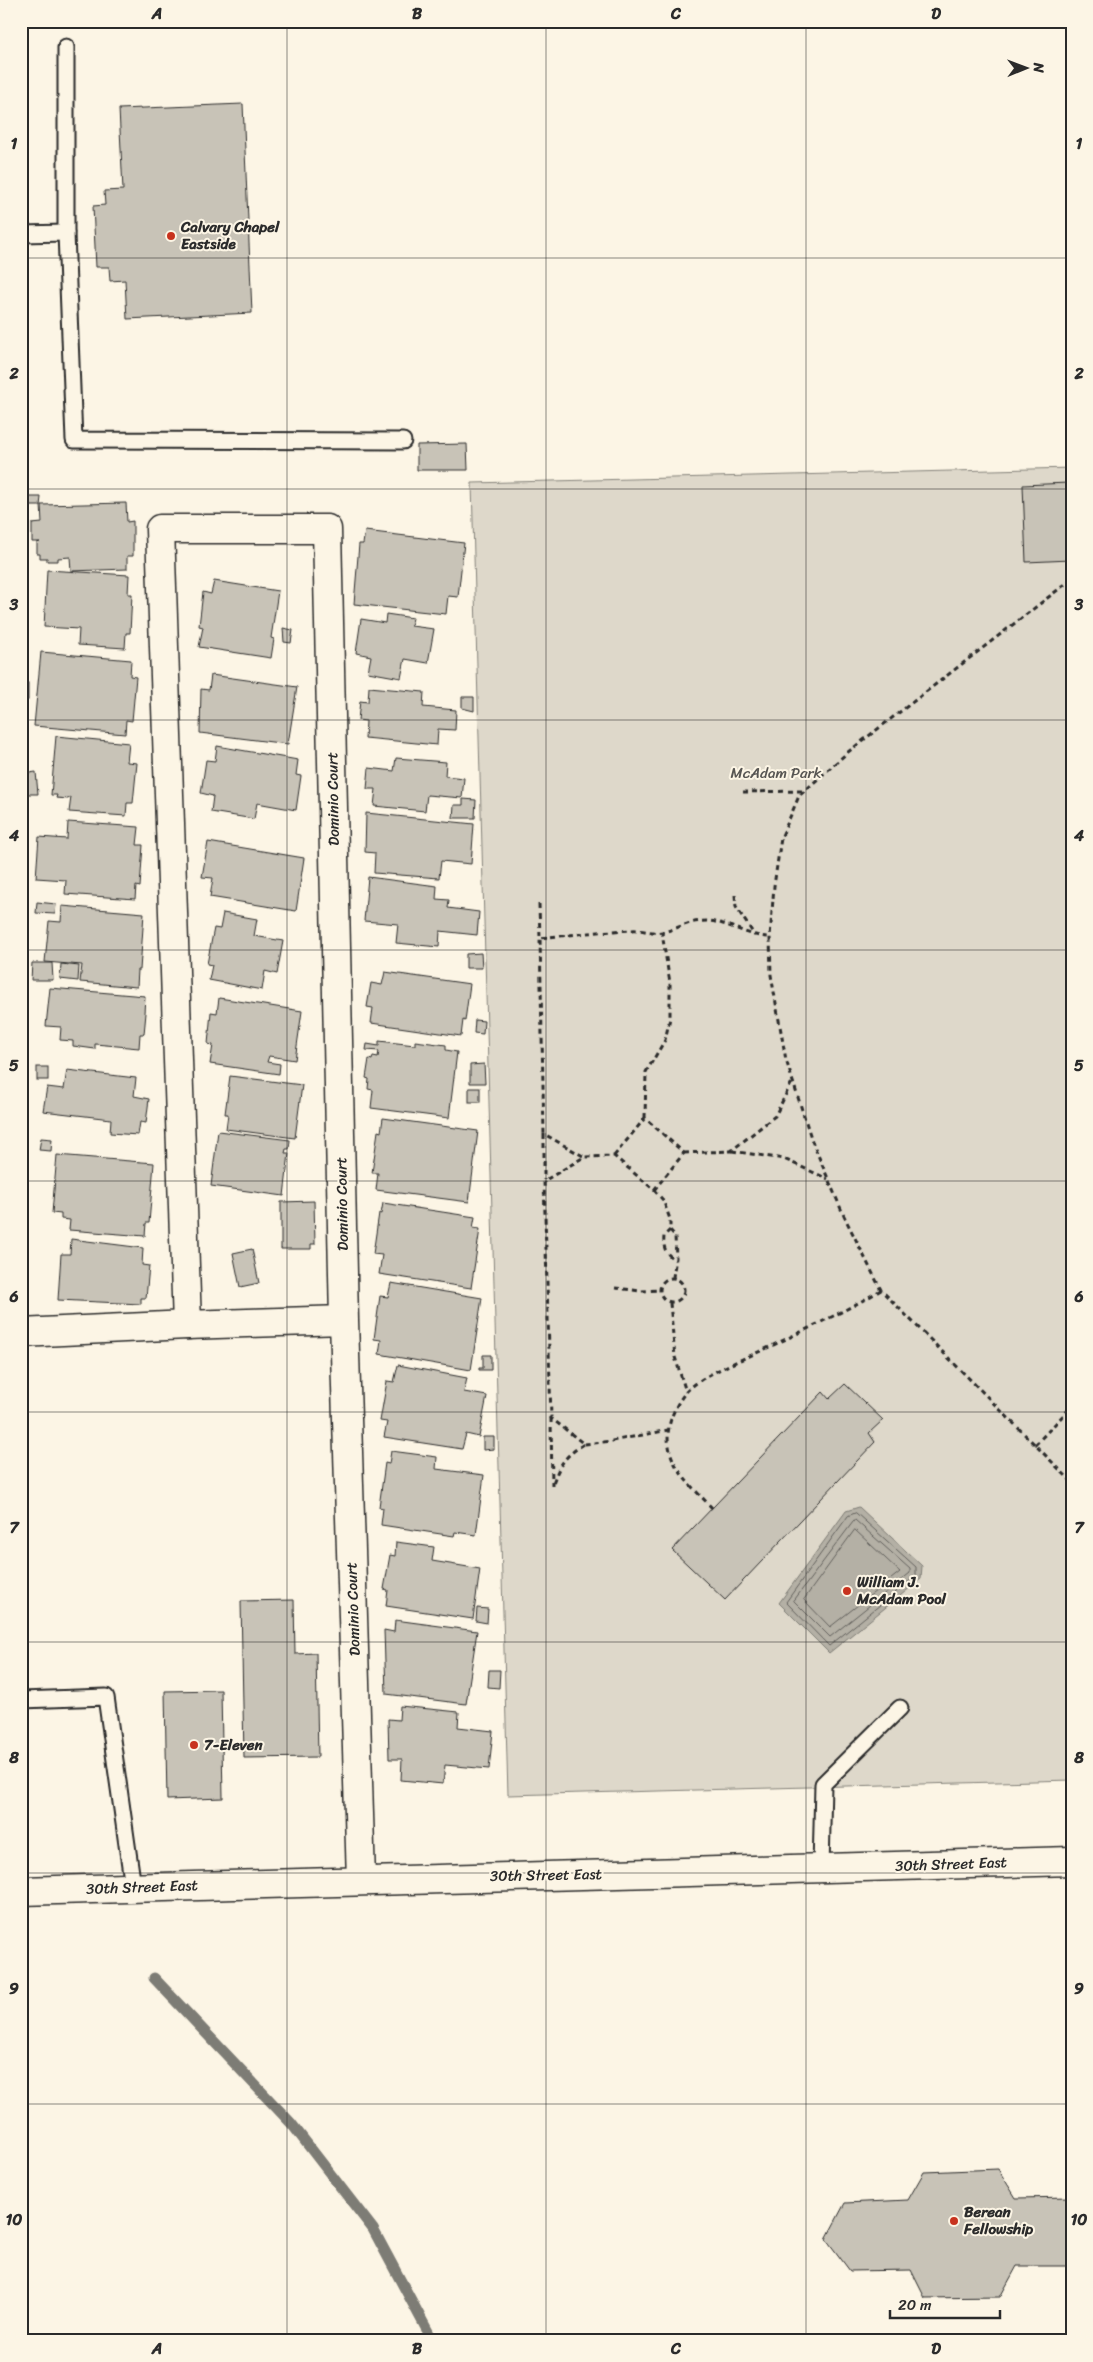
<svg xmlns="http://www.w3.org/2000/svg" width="1093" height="2362" viewBox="0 0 1093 2362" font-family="Sriracha,sans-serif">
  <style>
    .green { fill: #ded8ca; stroke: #84827a }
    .water { fill: #b4b0a5; stroke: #7d7b74 }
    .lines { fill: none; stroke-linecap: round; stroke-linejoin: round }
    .shore { stroke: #62605c; stroke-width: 1 }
    .stream { stroke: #7d7b74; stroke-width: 11 }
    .building { fill: #c8c3b7; stroke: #2b2b2b }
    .lane-casing { stroke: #2b2b2b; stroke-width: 19 }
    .street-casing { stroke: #2b2b2b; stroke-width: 31 }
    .secondary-casing { stroke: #2b2b2b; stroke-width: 31 }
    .path { stroke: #2b2b2b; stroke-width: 3; stroke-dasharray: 5 4; stroke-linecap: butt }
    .lane { stroke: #fcf5e5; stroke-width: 15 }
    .street { stroke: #fcf5e5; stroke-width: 28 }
    .secondary { stroke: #fcf5e5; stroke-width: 28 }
    .grid { fill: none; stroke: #2b2b2b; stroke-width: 1; stroke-opacity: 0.55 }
    .poi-dot { fill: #c8321e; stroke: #fcf5e5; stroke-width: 2 }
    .labels { text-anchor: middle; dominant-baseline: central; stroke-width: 4; stroke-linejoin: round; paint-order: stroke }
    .poi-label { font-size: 15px; font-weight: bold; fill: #2b2b2b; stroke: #fcf5e5; text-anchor: start }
    .park-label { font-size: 15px; fill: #585653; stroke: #fcf5e5 }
    .street-label { font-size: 15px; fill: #2b2b2b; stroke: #fcf5e5 }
    .neatline { fill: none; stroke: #2b2b2b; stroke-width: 2 }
    .grid-label { font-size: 16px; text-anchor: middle; font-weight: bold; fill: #2b2b2b }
  </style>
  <rect width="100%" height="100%" fill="#fcf5e5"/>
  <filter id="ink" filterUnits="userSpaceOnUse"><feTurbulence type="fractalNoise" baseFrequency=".02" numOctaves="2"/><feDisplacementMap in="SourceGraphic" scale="10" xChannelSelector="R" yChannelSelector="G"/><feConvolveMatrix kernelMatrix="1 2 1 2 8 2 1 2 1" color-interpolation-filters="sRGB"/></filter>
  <g filter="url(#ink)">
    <path class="green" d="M 1072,468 L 1072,1780 L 508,1795 L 472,483 Z"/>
    <path class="water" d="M 859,1507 L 922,1566 L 921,1579 L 829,1653 L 779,1603 L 846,1511 Z"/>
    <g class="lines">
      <g class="shore">
        <path d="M 856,1513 L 916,1567 L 916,1576 L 829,1646 L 786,1602 L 848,1516 Z"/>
        <path d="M 855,1520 L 910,1569 L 910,1573 L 830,1637 L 794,1601 Z"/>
        <path d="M 855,1530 L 900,1572 L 830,1627 L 804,1600 Z"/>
      </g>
      <path class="stream" d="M 154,1978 L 291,2123 L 373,2229 L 433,2341"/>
    </g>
    <g class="building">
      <path d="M 243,104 L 252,313 L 127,319 L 125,280 L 110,281 L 109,267 L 96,267 L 93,206 L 105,205 L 104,191 L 123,190 L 119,109 Z"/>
      <path d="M 467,444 L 468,470 L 417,470 L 417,445 Z"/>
      <path d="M 1068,483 L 1071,560 L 1026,562 L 1023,485 Z"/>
      <path d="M 24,497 L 41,497 L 40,506 L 29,506 L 29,514 L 21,514 L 21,501 L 24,500 Z"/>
      <path d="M 126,503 L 127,522 L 133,521 L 133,556 L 127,556 L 127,569 L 71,571 L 70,557 L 58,558 L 58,561 L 47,561 L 47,558 L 40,558 L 40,554 L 37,554 L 37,543 L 40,542 L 32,542 L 32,524 L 42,523 L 41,505 Z"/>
      <path d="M 365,531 L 464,543 L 458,597 L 448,596 L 446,614 L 354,604 L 359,544 L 363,544 Z"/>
      <path d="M 47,570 L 129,575 L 128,594 L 132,594 L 130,633 L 126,633 L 125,648 L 78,645 L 79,629 L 44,627 Z"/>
      <path d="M 214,581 L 278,591 L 271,638 L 274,639 L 271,658 L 199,647 L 203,627 L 199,626 L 203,592 L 211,594 Z"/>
      <path d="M 386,614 L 413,618 L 411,626 L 434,629 L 428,663 L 405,659 L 401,678 L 368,672 L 371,656 L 356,653 L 361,619 L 385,623 Z"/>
      <path d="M 283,628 L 293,630 L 291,643 L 284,642 Z"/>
      <path d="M 41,652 L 131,660 L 130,676 L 136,677 L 132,721 L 126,720 L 125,734 L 34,726 Z"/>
      <path d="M 21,657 L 26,657 L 27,674 L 21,674 Z"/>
      <path d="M 211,675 L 297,687 L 288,744 L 200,733 L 201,689 L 209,690 Z"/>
      <rect x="21" y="683" width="7" height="17"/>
      <path d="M 369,687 L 424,692 L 423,707 L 456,710 L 455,730 L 438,729 L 437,745 L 365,738 L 366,721 L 358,720 L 360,701 L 368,702 Z"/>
      <path d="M 462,697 L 474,697 L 474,711 L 462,708 Z"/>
      <path d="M 56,736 L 129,743 L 127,762 L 137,763 L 133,803 L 127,803 L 126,816 L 69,812 L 71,797 L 68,799 L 56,798 L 57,795 L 51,795 Z"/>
      <path d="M 217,746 L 298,760 L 296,775 L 301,776 L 296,810 L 257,803 L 254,819 L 211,812 L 213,796 L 201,793 L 206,760 L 215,761 Z"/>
      <path d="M 396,758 L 446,762 L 445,776 L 464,778 L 462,798 L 427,795 L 425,811 L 374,806 L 376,789 L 367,789 L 369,768 L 394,771 Z"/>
      <path d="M 36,772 L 38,794 L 23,794 L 22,774 Z"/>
      <path d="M 463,799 L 476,800 L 475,818 L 453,818 L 454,805 L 463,805 Z"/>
      <path d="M 366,813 L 474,824 L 471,864 L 441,861 L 439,878 L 374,873 L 375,853 L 365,852 Z"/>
      <path d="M 68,822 L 139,827 L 137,845 L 143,845 L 140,887 L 136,886 L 135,899 L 65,894 L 66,880 L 36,878 L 39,837 L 67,839 Z"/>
      <path d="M 208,842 L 304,858 L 296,911 L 210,897 L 213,878 L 202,877 Z"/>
      <path d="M 368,877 L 437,886 L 436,899 L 449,900 L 448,908 L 479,912 L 477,935 L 440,931 L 439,947 L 396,943 L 398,924 L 364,921 Z"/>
      <path d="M 37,902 L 56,904 L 55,914 L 36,913 Z"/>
      <path d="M 62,906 L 144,913 L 140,970 L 138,970 L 137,987 L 80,982 L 82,965 L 45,962 L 49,921 L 61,922 Z"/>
      <path d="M 223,913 L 257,919 L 254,936 L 283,941 L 277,974 L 265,971 L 262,990 L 209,980 L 212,965 L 207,964 L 214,928 L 220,929 Z"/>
      <path d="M 481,953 L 482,968 L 466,968 L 466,954 Z"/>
      <path d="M 32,963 L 52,963 L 53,980 L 31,980 Z"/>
      <path d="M 61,964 L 79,966 L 78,981 L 60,979 Z"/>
      <path d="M 385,972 L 470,984 L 465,1021 L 463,1020 L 461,1036 L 371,1023 L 373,1008 L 367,1007 L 371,983 L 382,985 Z"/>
      <path d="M 50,988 L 145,996 L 144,1013 L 146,1013 L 144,1034 L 140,1034 L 139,1048 L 95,1044 L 95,1049 L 73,1046 L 73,1041 L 60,1040 L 61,1027 L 46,1026 Z"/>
      <path d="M 219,998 L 302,1011 L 295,1060 L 269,1056 L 267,1062 L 280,1064 L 279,1074 L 210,1064 L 213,1045 L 208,1044 L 211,1012 L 217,1013 Z"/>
      <path d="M 475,1020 L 484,1021 L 483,1034 L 474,1033 Z"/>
      <path d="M 379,1041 L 415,1045 L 415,1041 L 446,1045 L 446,1050 L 457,1052 L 449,1118 L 371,1108 L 373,1090 L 368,1089 L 369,1079 L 366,1078 L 369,1059 L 372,1060 L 373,1056 L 378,1057 L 379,1051 L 366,1050 L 367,1044 L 379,1046 Z"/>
      <path d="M 484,1064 L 485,1083 L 470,1083 L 470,1065 Z"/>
      <rect x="37" y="1067" width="11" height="13"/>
      <path d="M 67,1070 L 136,1078 L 134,1096 L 149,1099 L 146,1123 L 140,1122 L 138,1135 L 110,1133 L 111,1119 L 43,1111 L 47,1087 L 64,1089 Z"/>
      <path d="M 230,1076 L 302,1085 L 295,1138 L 226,1129 L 228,1114 L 225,1114 Z"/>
      <rect x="469" y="1088" width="11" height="14"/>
      <path d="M 383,1118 L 478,1131 L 469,1202 L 376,1190 L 378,1173 L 372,1173 L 378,1131 L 381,1132 Z"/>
      <path d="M 218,1131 L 290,1140 L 289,1149 L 286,1149 L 285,1153 L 289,1153 L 284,1196 L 211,1186 Z"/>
      <path d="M 41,1138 L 52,1139 L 51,1151 L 39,1150 Z"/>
      <path d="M 57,1155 L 154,1163 L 149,1223 L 146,1223 L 145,1236 L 69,1230 L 70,1220 L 61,1219 L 61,1214 L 52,1213 Z"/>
      <path d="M 314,1201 L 315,1244 L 311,1244 L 311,1249 L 281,1249 L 281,1202 Z"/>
      <path d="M 383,1203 L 475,1217 L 473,1228 L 480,1229 L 471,1288 L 379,1274 L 382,1255 L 373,1254 L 379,1213 L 381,1214 Z"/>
      <path d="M 71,1239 L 143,1248 L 142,1265 L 149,1266 L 146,1298 L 141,1298 L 141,1304 L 58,1300 L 61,1254 L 70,1254 Z"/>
      <path d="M 252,1249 L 259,1283 L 240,1287 L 233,1253 Z"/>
      <path d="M 391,1283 L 482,1298 L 471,1370 L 379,1354 L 381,1340 L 374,1339 L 380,1296 L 388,1297 Z"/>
      <path d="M 483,1355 L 491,1355 L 491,1370 L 479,1370 L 479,1368 L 483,1368 Z"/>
      <path d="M 398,1365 L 467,1378 L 464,1392 L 487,1396 L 479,1437 L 466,1434 L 462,1449 L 384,1437 L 387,1422 L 380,1421 L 387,1381 L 394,1382 Z"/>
      <path d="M 845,1384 L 883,1420 L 869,1433 L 875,1442 L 725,1600 L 672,1550 L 823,1392 L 829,1399 Z"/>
      <path d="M 483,1437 L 494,1437 L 494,1449 L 483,1450 Z"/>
      <path d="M 391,1451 L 437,1457 L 436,1469 L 484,1475 L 476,1535 L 455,1532 L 454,1536 L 381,1525 L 383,1508 L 379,1507 L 385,1463 L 389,1464 Z"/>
      <path d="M 396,1542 L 434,1547 L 432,1561 L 480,1569 L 473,1619 L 386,1606 L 388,1590 L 384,1589 L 390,1555 L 395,1556 Z"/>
      <path d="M 294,1600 L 295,1654 L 316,1653 L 318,1757 L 244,1758 L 241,1601 Z"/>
      <path d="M 477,1608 L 488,1609 L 487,1623 L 476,1621 Z"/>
      <path d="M 395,1620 L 477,1631 L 466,1704 L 386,1694 L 384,1630 L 394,1632 Z"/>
      <path d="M 489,1670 L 500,1670 L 499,1688 L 488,1687 Z"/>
      <path d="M 221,1690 L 223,1798 L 167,1800 L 165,1691 Z"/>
      <path d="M 400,1706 L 459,1712 L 458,1727 L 493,1731 L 489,1769 L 445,1765 L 443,1784 L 401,1780 L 402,1759 L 389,1759 L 388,1719 L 399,1720 Z"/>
      <path d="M 998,2169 L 1016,2198 L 1072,2197 L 1072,2266 L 1017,2266 L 1000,2297 L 925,2298 L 911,2270 L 850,2271 L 826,2239 L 845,2203 L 908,2200 L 924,2172 Z"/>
    </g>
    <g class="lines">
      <defs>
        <g id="lane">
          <path d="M 66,47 L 66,233 L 74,440 L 403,441"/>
          <path d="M 21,234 L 66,233"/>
          <path d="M 21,1700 L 106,1697 L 133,1887"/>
          <path d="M 821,1868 L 823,1784 L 900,1708"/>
        </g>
        <g id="street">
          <path d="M 344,1320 L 187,1325 L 160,529 L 327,529 L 344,1320 L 361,1880"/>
          <path d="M 21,1333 L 187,1325"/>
        </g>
        <path id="secondary" d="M 21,1891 L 1072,1861"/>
      </defs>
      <use href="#lane" class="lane-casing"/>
      <use href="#street" class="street-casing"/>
      <use href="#secondary" class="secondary-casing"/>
      <g class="path">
        <path d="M 1072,579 L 848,752 L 799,796 L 781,838 L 774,886 L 770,937 L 771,975 L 786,1060 L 812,1141 L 844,1216 L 881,1290 L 1072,1482"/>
        <path d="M 743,792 L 804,791"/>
        <path d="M 735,895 L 736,907 L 755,936"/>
        <path d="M 539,904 L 540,938"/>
        <path d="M 645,1118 L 646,1072 L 665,1040 L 670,1018 L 670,983 L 662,933"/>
        <path d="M 544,1134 L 544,1180"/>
        <path d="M 732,1151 L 784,1159 L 828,1179"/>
        <path d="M 684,1153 L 731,1151 L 775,1116 L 793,1080"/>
        <path d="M 583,1156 L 544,1134 L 540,938 C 570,935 601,931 632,930 C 641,929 653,934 662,932 C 679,929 686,921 707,921 C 729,922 747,937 770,937"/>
        <path d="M 614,1156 L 645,1118 L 684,1153 L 654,1190 L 614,1156 L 584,1157 L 544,1181 L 551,1418 L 584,1444 L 612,1441 L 668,1430"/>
        <path d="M 654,1190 L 663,1200 L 670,1219 L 670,1230 L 675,1236 L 676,1258 L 673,1277"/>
        <path d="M 670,1230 L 664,1236 C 663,1248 665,1253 675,1260"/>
        <circle cx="672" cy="1290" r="12"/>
        <path d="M 615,1288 L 641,1291 L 659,1290"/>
        <path d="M 670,1303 L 675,1357 L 686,1392"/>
        <path d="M 551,1418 L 552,1486 C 560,1463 564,1457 584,1444"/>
        <path d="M 1035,1445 L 1072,1406"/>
        <path d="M 712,1508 C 696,1490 673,1472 669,1446 C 665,1428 674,1407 685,1393 C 702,1374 742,1360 765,1349 C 805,1330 844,1312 881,1290"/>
      </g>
      <use href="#lane" class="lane"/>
      <use href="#street" class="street"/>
      <use href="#secondary" class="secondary"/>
    </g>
  </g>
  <path class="grid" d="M 287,21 L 287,2341M 546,21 L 546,2341M 806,21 L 806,2341M 21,258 L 1072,258M 21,489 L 1072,489M 21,720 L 1072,720M 21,950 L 1072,950M 21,1181 L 1072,1181M 21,1412 L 1072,1412M 21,1642 L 1072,1642M 21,1873 L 1072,1873M 21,2104 L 1072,2104"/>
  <g class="poi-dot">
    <circle cx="171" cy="236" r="5"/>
    <circle cx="847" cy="1591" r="5"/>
    <circle cx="194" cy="1745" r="5"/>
    <circle cx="954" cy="2221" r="5"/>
  </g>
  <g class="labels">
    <g class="poi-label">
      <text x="181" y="227">Calvary Chapel<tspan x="181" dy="17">Eastside</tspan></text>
      <text x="857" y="1582">William J.<tspan x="857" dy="17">McAdam Pool</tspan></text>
      <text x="204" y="1745">7-Eleven</text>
      <text x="964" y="2212">Berean<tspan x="964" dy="17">Fellowship</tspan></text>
    </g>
    <g class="park-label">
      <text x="776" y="773">McAdam Park</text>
    </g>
    <g class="street-label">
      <text transform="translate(333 799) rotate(-91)">Dominio Court</text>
      <text transform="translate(342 1204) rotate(-91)">Dominio Court</text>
      <text transform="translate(353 1609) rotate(-92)">Dominio Court</text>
      <text transform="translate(951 1864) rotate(-2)">30th Street East</text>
      <text transform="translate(546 1875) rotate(-1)">30th Street East</text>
      <text transform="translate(142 1887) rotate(-2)">30th Street East</text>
    </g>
  </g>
  <rect width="1093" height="2362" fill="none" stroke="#fcf5e5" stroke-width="55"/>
  <g transform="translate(1026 68) rotate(89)" stroke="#fcf5e5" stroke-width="4" paint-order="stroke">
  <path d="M0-4L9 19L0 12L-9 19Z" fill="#2b2b2b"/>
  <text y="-8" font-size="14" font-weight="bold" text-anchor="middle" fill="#2b2b2b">N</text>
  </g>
  <path d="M890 2310v8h110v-8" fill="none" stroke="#2b2b2b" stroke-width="2.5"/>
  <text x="898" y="2310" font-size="15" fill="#2b2b2b" stroke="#fcf5e5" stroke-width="4" paint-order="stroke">20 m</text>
  <rect x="28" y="28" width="1038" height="2306" class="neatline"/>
  <g class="grid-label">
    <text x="157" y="19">A</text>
    <text x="417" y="19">B</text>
    <text x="676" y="19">C</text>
    <text x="936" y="19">D</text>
    <text x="14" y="149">1</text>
    <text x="1079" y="149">1</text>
    <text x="14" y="379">2</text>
    <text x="1079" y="379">2</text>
    <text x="14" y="610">3</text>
    <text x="1079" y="610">3</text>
    <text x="14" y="841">4</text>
    <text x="1079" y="841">4</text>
    <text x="14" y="1071">5</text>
    <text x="1079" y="1071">5</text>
    <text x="14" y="1302">6</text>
    <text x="1079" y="1302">6</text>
    <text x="14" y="1533">7</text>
    <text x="1079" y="1533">7</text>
    <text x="14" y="1763">8</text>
    <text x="1079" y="1763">8</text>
    <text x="14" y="1994">9</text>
    <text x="1079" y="1994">9</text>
    <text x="14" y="2225">10</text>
    <text x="1079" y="2225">10</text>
    <text x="157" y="2354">A</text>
    <text x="417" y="2354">B</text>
    <text x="676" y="2354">C</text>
    <text x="936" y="2354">D</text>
  </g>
</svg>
